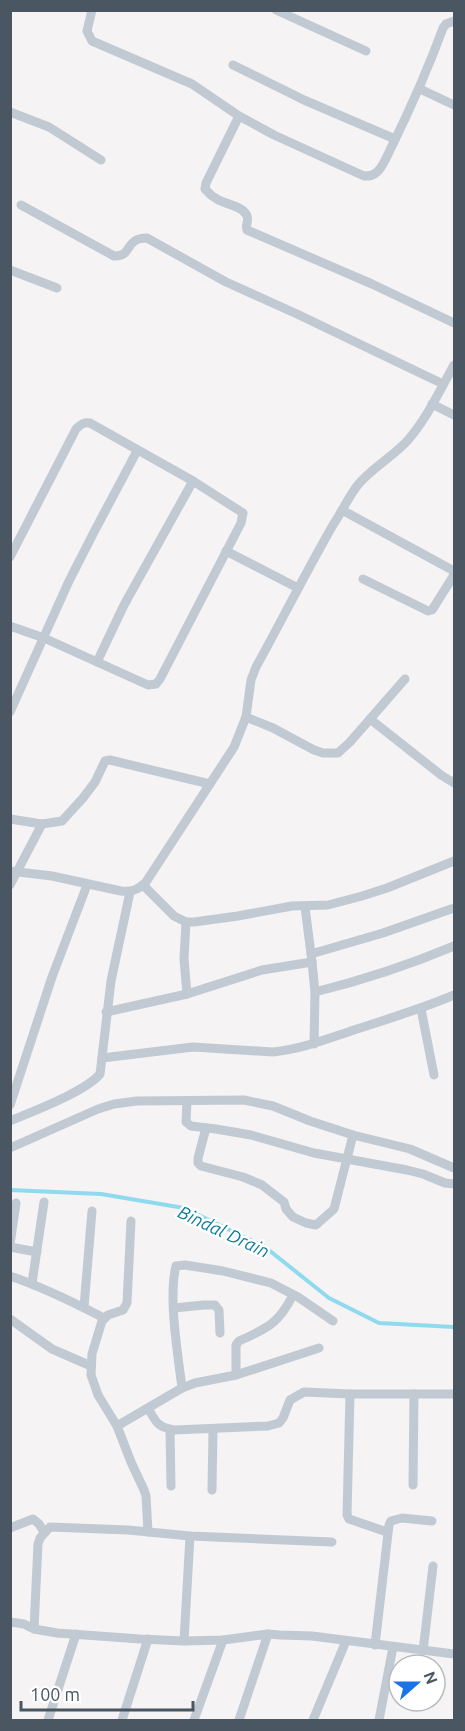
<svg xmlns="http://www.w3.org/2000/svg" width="465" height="1731" viewBox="0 0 465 1731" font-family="Ubuntu,sans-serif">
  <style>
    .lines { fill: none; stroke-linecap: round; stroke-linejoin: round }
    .stream { stroke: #90daee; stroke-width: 4 }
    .street { stroke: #c1cad2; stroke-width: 9 }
    .labels { text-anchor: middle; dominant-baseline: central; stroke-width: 5; stroke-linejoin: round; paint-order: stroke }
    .water-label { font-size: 18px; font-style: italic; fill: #0c7c9b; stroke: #fff }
  </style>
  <rect width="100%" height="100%" fill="#f5f3f3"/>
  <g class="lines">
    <path class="stream" d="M 10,1190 L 101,1194 L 184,1208 L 265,1247 L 329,1298 L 379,1323 L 454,1327"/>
    <g class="street">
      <path d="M 92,10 L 87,31 L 92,41 L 192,84 L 239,116 L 274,135 L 364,176 C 369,176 373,176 377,172 C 384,166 388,153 393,144 C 412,105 428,69 443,28 L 446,24 L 454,21"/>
      <path d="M 276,10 L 366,51"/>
      <path d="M 233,65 L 304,100 L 395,139"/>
      <path d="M 420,89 L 454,105"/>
      <path d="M 10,112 L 49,127 L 101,160"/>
      <path d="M 239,116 L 206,183 L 205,189 C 209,193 212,197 217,199 C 224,204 244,206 247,216 C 249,221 245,225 247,230 L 372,284 L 454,323"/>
      <path d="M 21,205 L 114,256 C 133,257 124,238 147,238 L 226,282 L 297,314 L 443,384"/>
      <path d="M 10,270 L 57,288"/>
      <path d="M 432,404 L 454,415"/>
      <path d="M 342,510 L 454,571"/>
      <path d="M 226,551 L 298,588"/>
      <path d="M 10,557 L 76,429 C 81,424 84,422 90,423 L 193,481 L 243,513 L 241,523 L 160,679 L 156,684 L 148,685 L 44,638 L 10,626"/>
      <path d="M 363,579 L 428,611 L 432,610 L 454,575"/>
      <path d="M 97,662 L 124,605 L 193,481"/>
      <path d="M 10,712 L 69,581 L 94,532 L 137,451"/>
      <path d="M 246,717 L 273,728 L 314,750 L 323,753 L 338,753 L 350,742 L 405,679"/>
      <path d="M 370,719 L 441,775 L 454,783"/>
      <path d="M 10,819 L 42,824 L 62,821 L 83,798 L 95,782 L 105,761 L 110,760 L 210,784"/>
      <path d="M 10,871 L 52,876 L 121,891 C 132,892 138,890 146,882 L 234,747 L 246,717 L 251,680 L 256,667 C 282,620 306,572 333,525 C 341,513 348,498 357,486 C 371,468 393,457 408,440 C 427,418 440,390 454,365"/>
      <path d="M 10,885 L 42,824"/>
      <path d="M 143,885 L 174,916 L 186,922 L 194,922 L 238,916 L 292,906 L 328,905 L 362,896 L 387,888 L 454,861"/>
      <path d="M 305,907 L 311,954"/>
      <path d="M 186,922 L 184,959 L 187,994 L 262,970 L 312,962 L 311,954 L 383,933 L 454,908"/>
      <path d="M 312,962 L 315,992 L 314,1044"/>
      <path d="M 315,992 C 363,980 409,965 454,946"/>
      <path d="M 421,1009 L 434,1075"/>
      <path d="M 106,1012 L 187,994"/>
      <path d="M 102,1058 L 193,1047 L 273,1052 C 302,1049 327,1039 354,1030 C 388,1019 421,1009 454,995"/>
      <path d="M 187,1101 L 186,1122 L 191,1126 L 216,1129 L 251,1135 L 314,1153 L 407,1170 L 423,1174 L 445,1183 L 454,1184"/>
      <path d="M 10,1105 L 52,977 L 87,885"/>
      <path d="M 10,1121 C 33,1111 85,1092 100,1074 L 111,981 L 130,892"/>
      <path d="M 206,1128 L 198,1158 L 198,1163 L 201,1166 L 243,1177 L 262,1185 L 284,1202 L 286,1209 L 293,1217 L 306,1223 L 316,1225 L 334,1209 L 353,1135"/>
      <path d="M 10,1148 L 98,1109 L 114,1104 L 137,1101 L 244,1100 L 273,1106 L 310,1121 L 353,1135 L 410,1149 L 454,1168"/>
      <path d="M 131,1221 L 127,1303 L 123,1310 L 108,1315 L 102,1321 L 92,1354 L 91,1375 L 98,1395 L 117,1426 L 131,1462 L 144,1490 L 146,1496 L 148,1532"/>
      <path d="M 10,1244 L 16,1203"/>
      <path d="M 10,1247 L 37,1252"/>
      <path d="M 10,1276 C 43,1287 73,1302 104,1318"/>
      <path d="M 32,1283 L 44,1202"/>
      <path d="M 84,1307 L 92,1211"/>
      <path d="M 174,1308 L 204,1305 L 215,1305 L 219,1310 L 220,1333"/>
      <path d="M 10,1319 L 52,1349 L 91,1366"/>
      <path d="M 236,1375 L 236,1345 L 239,1341 C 268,1328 279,1323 293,1295"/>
      <path d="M 182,1388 C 178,1355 168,1297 176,1266 L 185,1265 L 223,1271 L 271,1283 L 298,1297 L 333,1321"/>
      <path d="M 350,1394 L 347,1515 L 349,1519 L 387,1532"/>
      <path d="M 148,1408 C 156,1422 157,1427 174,1430 L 268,1426 L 279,1423 L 283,1418 L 290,1400 L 304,1392 L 350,1394 L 454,1394"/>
      <path d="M 117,1426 L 182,1388 L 195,1383 L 236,1375 L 319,1348"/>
      <path d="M 170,1429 L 171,1486"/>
      <path d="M 413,1485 L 414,1394"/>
      <path d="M 212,1490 L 213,1429"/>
      <path d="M 10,1528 L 33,1519 L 39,1524 L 44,1532"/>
      <path d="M 10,1622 L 24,1624 L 34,1629 L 57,1633 L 140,1639 L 184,1641 L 223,1640 L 268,1634 L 280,1635 L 312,1636 L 454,1654"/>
      <path d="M 34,1629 L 38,1544 L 40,1538 L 50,1527 L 128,1530 L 190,1536 L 332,1542"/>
      <path d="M 184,1641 L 190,1536"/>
      <path d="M 375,1645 L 389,1525 L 391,1521 L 402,1518 L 432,1521"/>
      <path d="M 423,1651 L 433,1566"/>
      <path d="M 48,1720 L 76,1634"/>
      <path d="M 122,1720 L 148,1639"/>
      <path d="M 194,1720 L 223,1640"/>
      <path d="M 239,1720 L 268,1634"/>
      <path d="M 313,1720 L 346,1641"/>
      <path d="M 379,1720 L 393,1647"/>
    </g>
  </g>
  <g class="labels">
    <g class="water-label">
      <text transform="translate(224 1231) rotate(25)">Bindal Drain</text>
    </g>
  </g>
  <rect width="465" height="1731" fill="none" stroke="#4a5661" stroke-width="24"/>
  <g transform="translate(417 1683) rotate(69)"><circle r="28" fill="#ffffff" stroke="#b7bbc0" stroke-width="1.5"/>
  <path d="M0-4.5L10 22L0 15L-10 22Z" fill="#1a73e8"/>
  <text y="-9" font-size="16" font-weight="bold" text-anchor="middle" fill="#4a5661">N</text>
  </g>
  <path d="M21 1701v9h172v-9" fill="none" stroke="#4a5661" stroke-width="3"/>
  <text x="30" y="1701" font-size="18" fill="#4a5661" stroke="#ffffff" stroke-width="4.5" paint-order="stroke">100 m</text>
</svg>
